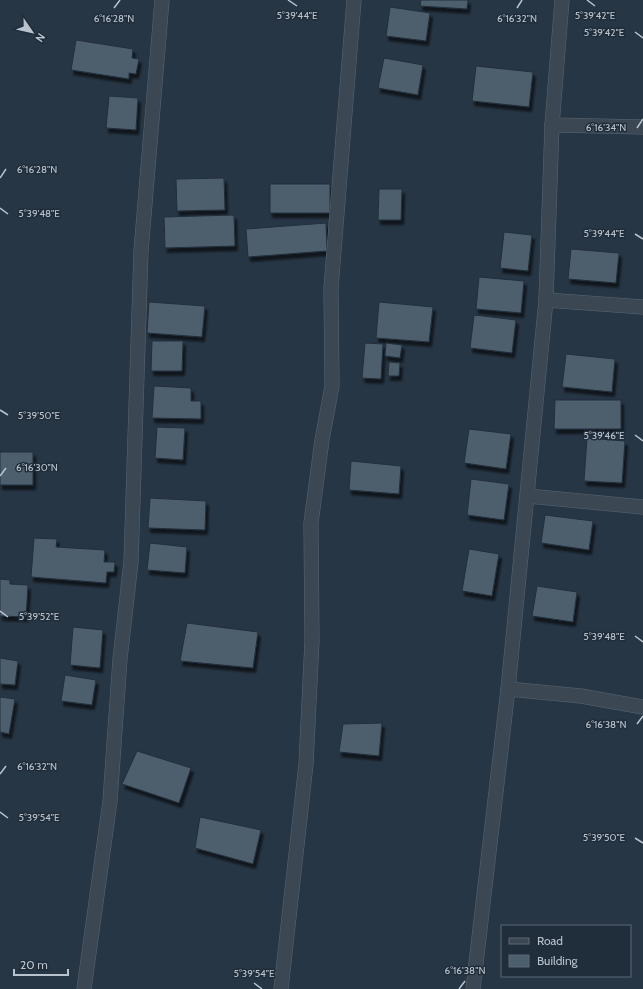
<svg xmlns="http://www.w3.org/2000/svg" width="643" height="989" viewBox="0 0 643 989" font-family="Cabin,sans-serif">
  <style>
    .building { fill: #4d5e6d; stroke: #222f3c; filter: url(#shadow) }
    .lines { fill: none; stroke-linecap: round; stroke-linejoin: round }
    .minor-casing { stroke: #5a6672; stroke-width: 15 }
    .minor { stroke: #3b4854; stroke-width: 14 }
    .ticks { fill: none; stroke: #b9c3ce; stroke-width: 1.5 }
    .ticks-label { font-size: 10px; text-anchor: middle; fill: #b9c3ce; stroke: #202d3a; stroke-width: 3; stroke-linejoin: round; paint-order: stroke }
  </style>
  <defs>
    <filter id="shadow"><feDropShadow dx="2.5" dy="4.5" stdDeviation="1" flood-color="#0009"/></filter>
  </defs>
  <rect width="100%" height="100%" fill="#273645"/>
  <g class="building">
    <path d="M 421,0 L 468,0 L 467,9 L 420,6 Z"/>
    <path d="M 390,7 L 430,13 L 426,41 L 386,36 Z"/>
    <path d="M 76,40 L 133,49 L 132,58 L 139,59 L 136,74 L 129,73 L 129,79 L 71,70 Z"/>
    <path d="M 384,58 L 423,65 L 418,95 L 378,88 Z"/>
    <path d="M 476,66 L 533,72 L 529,107 L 472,101 Z"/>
    <path d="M 109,96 L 138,98 L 136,130 L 106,128 Z"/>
    <path d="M 224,178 L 225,210 L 177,211 L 176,179 Z"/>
    <rect x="270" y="184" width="60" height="29"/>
    <path d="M 379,189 L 402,189 L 401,220 L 378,220 Z"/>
    <path d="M 234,215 L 235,246 L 165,248 L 164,217 Z"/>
    <path d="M 326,223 L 327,251 L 248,257 L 246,229 Z"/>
    <path d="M 504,232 L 532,235 L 528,271 L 500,268 Z"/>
    <path d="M 571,249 L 619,253 L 616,283 L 568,279 Z"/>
    <path d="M 479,277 L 524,281 L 521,313 L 476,309 Z"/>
    <path d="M 149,302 L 205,306 L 202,337 L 147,333 Z"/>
    <path d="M 379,302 L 433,307 L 429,342 L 376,338 Z"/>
    <path d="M 474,315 L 516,320 L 512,353 L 470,348 Z"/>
    <path d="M 152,341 L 183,341 L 182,371 L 151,371 Z"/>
    <path d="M 365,343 L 383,344 L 381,379 L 362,378 Z"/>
    <path d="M 386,343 L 402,345 L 400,358 L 385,356 Z"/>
    <path d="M 566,354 L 615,359 L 612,392 L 562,387 Z"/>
    <path d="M 389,362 L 400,363 L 399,376 L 388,376 Z"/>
    <path d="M 154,386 L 191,388 L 191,401 L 201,401 L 201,419 L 152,418 Z"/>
    <path d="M 555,400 L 621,400 L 621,429 L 554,429 Z"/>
    <path d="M 157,427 L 185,428 L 183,460 L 155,458 Z"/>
    <path d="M 469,429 L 511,434 L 506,469 L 464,463 Z"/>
    <path d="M 587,438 L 625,441 L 622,483 L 584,481 Z"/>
    <rect x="0" y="452" width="33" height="33"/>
    <path d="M 351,461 L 401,466 L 399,494 L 349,490 Z"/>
    <path d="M 471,479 L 509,484 L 504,520 L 467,515 Z"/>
    <path d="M 150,498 L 206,501 L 205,530 L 148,528 Z"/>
    <path d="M 545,515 L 593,521 L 589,550 L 541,543 Z"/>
    <path d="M 34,538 L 57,539 L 56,547 L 105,550 L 104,562 L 115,562 L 114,572 L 107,572 L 106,583 L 31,577 Z"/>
    <path d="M 150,543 L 187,547 L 185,573 L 147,570 Z"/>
    <path d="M 469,549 L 499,554 L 492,596 L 462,591 Z"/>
    <path d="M 0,579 L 10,580 L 10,584 L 28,585 L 26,617 L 0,616 Z"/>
    <path d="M 537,586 L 577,592 L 573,622 L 532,616 Z"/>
    <path d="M 187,623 L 258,632 L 253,668 L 180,661 Z"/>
    <path d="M 73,627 L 103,630 L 100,668 L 70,665 Z"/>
    <path d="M 0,658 L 18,661 L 15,685 L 0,684 Z"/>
    <path d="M 65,675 L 96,680 L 92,705 L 61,701 Z"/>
    <path d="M 0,697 L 15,699 L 9,734 L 0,732 Z"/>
    <path d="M 382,723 L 379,756 L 339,752 L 343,724 Z"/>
    <path d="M 137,751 L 191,768 L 179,803 L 122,784 Z"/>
    <path d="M 200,817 L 261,830 L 253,864 L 195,848 Z"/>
  </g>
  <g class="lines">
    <defs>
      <g id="minor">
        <path d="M 552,125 L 643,127"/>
        <path d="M 546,300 L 643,307"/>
        <path d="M 528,496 L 643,507"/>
        <path d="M 508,689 L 581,696 L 643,707"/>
        <path d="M 84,989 L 110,801 L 120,659 L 131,562 L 141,251 L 162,0"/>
        <path d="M 281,989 L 306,764 L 312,641 L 311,523 L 322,440 L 332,386 L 331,288 L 354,0"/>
        <path d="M 473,989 L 508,689 L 546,300 L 552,125 L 562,0"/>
      </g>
    </defs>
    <use href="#minor" class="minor-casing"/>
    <use href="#minor" class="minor"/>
  </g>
  <path class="ticks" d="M 288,0 L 297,6M 587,0 L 595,6M 114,8 L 120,0M 517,8 L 522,0M 635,32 L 643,38M 637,128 L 643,119M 0,178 L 6,169M 0,208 L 8,214M 635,234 L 643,239M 0,410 L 8,415M 635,435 L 643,441M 0,476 L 6,468M 0,611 L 8,617M 635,636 L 643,642M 637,724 L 643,716M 0,774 L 6,766M 0,812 L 8,818M 635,838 L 643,843M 254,983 L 262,989M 459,989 L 465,981"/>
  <g class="ticks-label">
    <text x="297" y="19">5°39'44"E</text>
    <text x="595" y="19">5°39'42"E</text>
    <text x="114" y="22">6°16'28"N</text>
    <text x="517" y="22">6°16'32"N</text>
    <text x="604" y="36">5°39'42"E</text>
    <text x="606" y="131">6°16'34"N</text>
    <text x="37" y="173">6°16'28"N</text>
    <text x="39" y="217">5°39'48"E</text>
    <text x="604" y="237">5°39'44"E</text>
    <text x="39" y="419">5°39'50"E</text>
    <text x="604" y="439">5°39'46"E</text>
    <text x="37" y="471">6°16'30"N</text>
    <text x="39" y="620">5°39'52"E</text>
    <text x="604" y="640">5°39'48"E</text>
    <text x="606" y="728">6°16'38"N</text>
    <text x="37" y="770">6°16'32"N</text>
    <text x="39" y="821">5°39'54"E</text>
    <text x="604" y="841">5°39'50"E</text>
    <text x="465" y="974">6°16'38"N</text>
    <text x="254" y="977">5°39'54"E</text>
  </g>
  <rect x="501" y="925" width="130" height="52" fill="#202d3a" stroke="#5d6975"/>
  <rect x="509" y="938" width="20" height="6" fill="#3b4854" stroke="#5d6975"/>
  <text x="537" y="945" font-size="12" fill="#b9c3ce">Road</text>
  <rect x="509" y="955" width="20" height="12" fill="#4d5e6d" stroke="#5d6975"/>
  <text x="537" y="965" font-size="12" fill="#b9c3ce">Building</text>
  <g transform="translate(32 32) rotate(124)" stroke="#202d3a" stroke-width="3" paint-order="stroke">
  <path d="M0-3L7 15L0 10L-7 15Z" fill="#b9c3ce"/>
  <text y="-6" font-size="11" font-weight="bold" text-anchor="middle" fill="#b9c3ce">N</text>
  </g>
  <path d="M14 969v6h54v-6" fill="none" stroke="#b9c3ce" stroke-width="2"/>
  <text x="20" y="969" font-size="12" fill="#b9c3ce" stroke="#202d3a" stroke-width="3" paint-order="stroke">20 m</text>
</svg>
